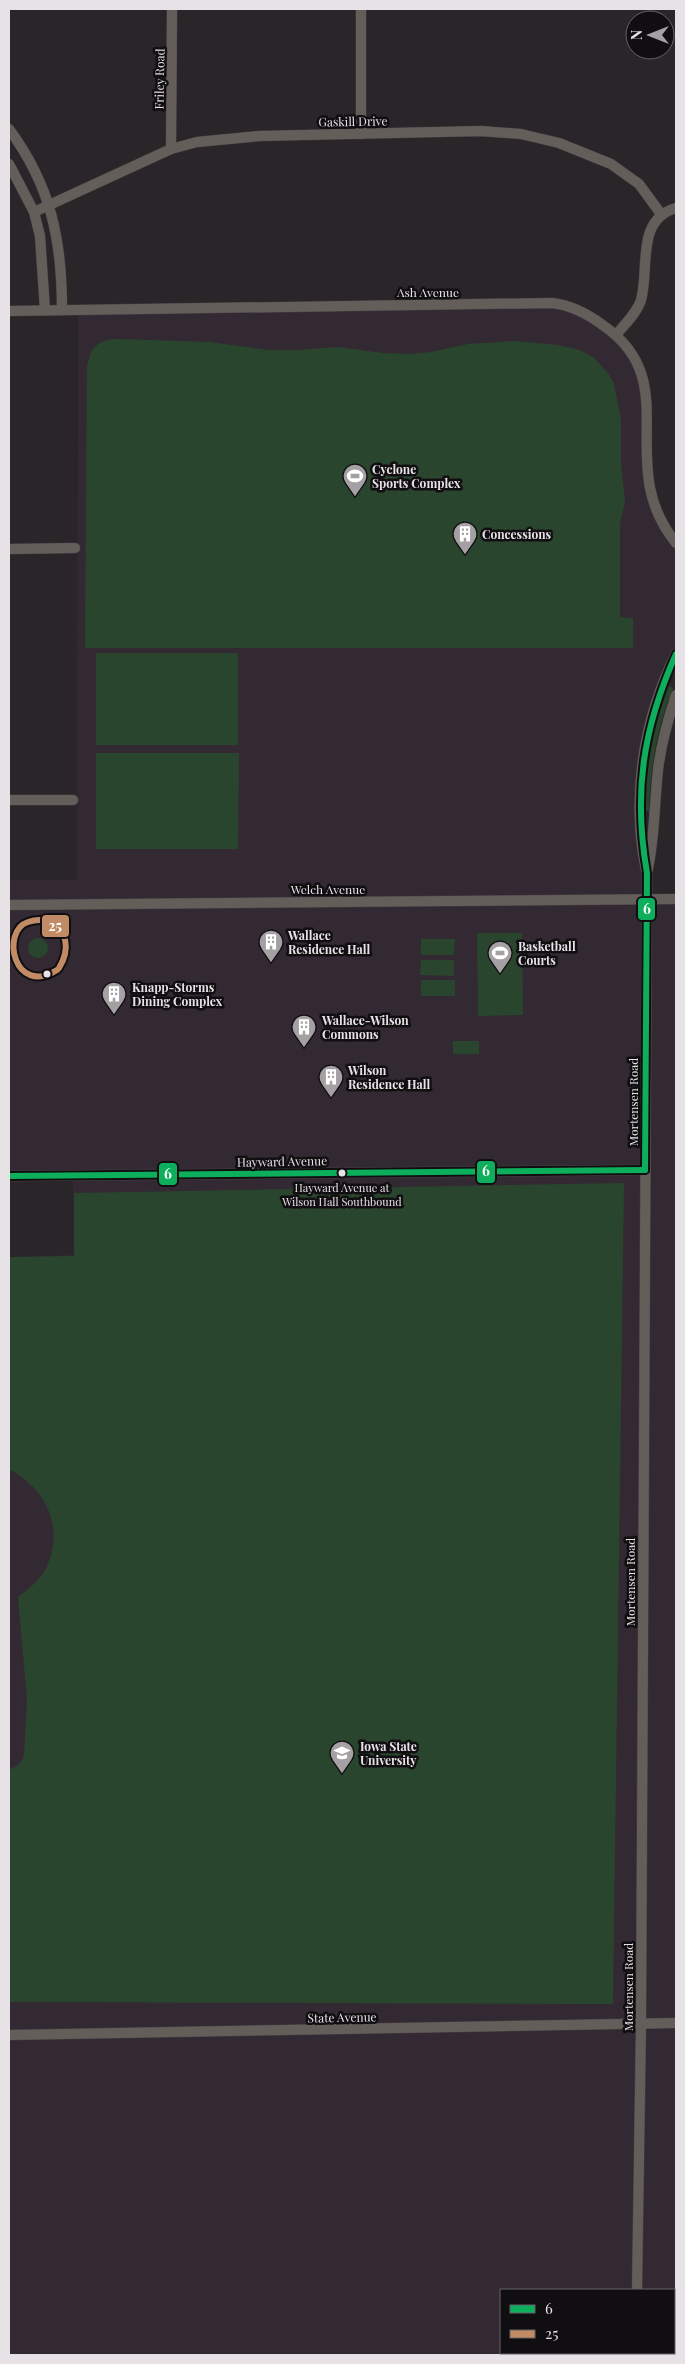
<svg xmlns="http://www.w3.org/2000/svg" width="685" height="2364" viewBox="0 0 685 2364" font-family="'Playfair Display',serif">
  <style>
    .built { fill: #332932; fill-rule: evenodd }
    .green { fill: #2a452d }
    .lines { fill: none; stroke-linecap: round; stroke-linejoin: round }
    .minor-casing { stroke: #434042; stroke-width: 11 }
    .minor { stroke: #645e5b; stroke-width: 10 }
    .bus-1-casing { stroke: #110e11; stroke-width: 10 }
    .bus-2-casing { stroke: #110e11; stroke-width: 10 }
    .bus-1 { stroke: #0daf5c; stroke-width: 6 }
    .bus-2 { stroke: #c18c65; stroke-width: 6 }
    .bus-dot { fill: #e6e2e5; stroke: #110e11; stroke-width: 2 }
    .labels { text-anchor: middle; dominant-baseline: central; stroke-width: 5; stroke-linejoin: round; paint-order: stroke }
    .bus-label { font-size: 11px; fill: #e6e2e5; stroke: #110e11 }
    .street-label { font-size: 12px; fill: #e6e2e5; stroke: #110e11 }
    .poi-label { font-size: 12px; font-weight: bold; fill: #e6e2e5; stroke: #110e11; text-anchor: start }
    .line-badge { stroke: #110e11; stroke-width: 2 }
    .badge-label { font-size: 14px; text-anchor: middle; font-weight: bold; fill: #fff }
  </style>
  <rect width="100%" height="100%" fill="#292528"/>
  <path class="built" d="M 552,303 L 607,328 L 640,370 L 650,489 L 676,543 L 676,654 L 668,671 L 641,770 L 647,899 L 676,899 L 676,2355 L 9,2355 L 9,1257 L 74,1255 L 73,1176 L 9,1176 L 9,880 L 77,880 L 78,309 ZM 501,2290 L 674,2290 L 674,2353 L 501,2353 Z"/>
  <g class="green">
    <path d="M 119,339 L 209,342 L 269,350 L 298,350 L 338,347 L 383,353 L 410,354 L 431,352 L 468,344 L 515,341 L 558,345 L 580,350 L 593,357 L 608,373 L 614,384 L 621,420 L 621,463 L 625,502 L 620,523 L 620,617 L 633,618 L 633,648 L 85,648 L 87,366 C 91,347 98,339 119,339 Z"/>
    <rect x="96" y="653" width="142" height="92"/>
    <path d="M 669,686 L 673,688 C 657,727 650,768 649,811 L 644,811 C 646,768 653,726 669,686 Z"/>
    <path d="M 96,753 L 239,753 L 238,849 L 96,849 Z"/>
    <path d="M 477,933 L 522,933 L 523,1015 L 478,1016 Z"/>
    <circle cx="38" cy="948" r="10"/>
    <path d="M 421,939 L 455,939 L 454,955 L 421,955 Z"/>
    <path d="M 421,960 L 454,960 L 454,976 L 420,975 Z"/>
    <rect x="421" y="980" width="34" height="16"/>
    <rect x="453" y="1041" width="26" height="13"/>
    <path d="M 624,1183 L 613,2004 L 9,2002 L 9,1770 L 20,1764 L 24,1755 L 27,1700 L 18,1597 C 28,1589 39,1581 45,1570 C 60,1542 55,1510 34,1488 C 27,1481 18,1473 9,1470 L 9,1257 L 74,1256 L 74,1193 Z"/>
  </g>
  <g class="lines">
    <defs>
      <g id="minor">
        <path d="M 361,9 L 361,134"/>
        <path d="M 9,129 C 51,186 62,240 62,310"/>
        <path d="M 171,149 L 172,9"/>
        <path d="M 9,164 L 34,212 L 40,236 L 45,310"/>
        <path d="M 34,212 L 171,149 L 197,142 L 260,136 L 481,131 L 521,134 L 559,143 L 611,164 L 639,184 L 661,214"/>
        <path d="M 9,311 L 552,303 C 571,305 588,314 604,326 C 667,370 638,426 650,488 C 654,508 663,527 676,543"/>
        <path d="M 616,335 C 624,325 637,313 641,300 C 650,268 635,220 676,208"/>
        <path d="M 9,549 L 75,548"/>
        <path d="M 9,800 L 73,800"/>
        <path d="M 646,870 C 631,797 643,720 676,654"/>
        <path d="M 9,905 L 676,899"/>
        <path d="M 9,1176 L 645,1170"/>
        <path d="M 9,2035 L 676,2023"/>
        <path d="M 637,2290 L 641,2024 L 647,873 C 655,839 654,805 658,770 C 661,744 668,719 676,695"/>
        <path d="M 636,2355 L 636,2353"/>
      </g>
    </defs>
    <use href="#minor" class="minor-casing"/>
    <use href="#minor" class="minor"/>
    <defs>
      <g id="bus-1">
        <path d="M 645,1170 L 647,873 C 633,793 643,728 676,654"/>
        <path d="M 9,1176 L 645,1170"/>
      </g>
      <path id="bus-2" d="M 57,970 C 14,997 0,931 28,922 C 34,920 40,919 46,921 C 69,929 70,950 59,968"/>
    </defs>
    <use href="#bus-1" class="bus-1-casing"/>
    <use href="#bus-2" class="bus-2-casing"/>
    <use href="#bus-1" class="bus-1"/>
    <use href="#bus-2" class="bus-2"/>
  </g>
  <defs>
    <symbol id="stadium-pin" viewBox="-11 -11 22 30"><path d="M0 17L-7.5 6A9.5 9.5 0 1 1 7.5 6Z" fill="#a4a0a3" stroke="#110e11"/><path d="M0-5a6.5 5 0 1 0 0 10a6.5 5 0 1 0 0-10ZM-3.5-1.8h7v3.6h-7Z" fill="#fff"/></symbol>
    <symbol id="building-pin" viewBox="-11 -11 22 30"><path d="M0 17L-7.5 6A9.5 9.5 0 1 1 7.5 6Z" fill="#a4a0a3" stroke="#110e11"/><path d="M-4-6H4V6H1V3H-1V6H-4ZM-2.5-4.3h1.7v1.8h-1.7ZM.8-4.3h1.7v1.8H.8ZM-2.5-1h1.7V.8h-1.7ZM.8-1h1.7V.8H.8Z" fill="#fff"/></symbol>
    <symbol id="university-pin" viewBox="-11 -11 22 30"><path d="M0 17L-7.5 6A9.5 9.5 0 1 1 7.5 6Z" fill="#a4a0a3" stroke="#110e11"/><path d="M0-5L7-2L0 1L-7-2ZM-4 1L0 2.5L4 1V4Q0 6-4 4Z" fill="#fff"/></symbol>
  </defs>
  <g fill-rule="evenodd">
    <use href="#stadium-pin" x="341" y="462" width="28" height="38"/>
    <use href="#building-pin" x="451" y="520" width="28" height="38"/>
    <use href="#building-pin" x="257" y="928" width="28" height="38"/>
    <use href="#stadium-pin" x="486" y="939" width="28" height="38"/>
    <use href="#building-pin" x="100" y="980" width="28" height="38"/>
    <use href="#building-pin" x="290" y="1013" width="28" height="38"/>
    <use href="#building-pin" x="317" y="1063" width="28" height="38"/>
    <use href="#university-pin" x="328" y="1739" width="28" height="38"/>
  </g>
  <g class="bus-dot">
    <circle cx="47" cy="974" r="4.5"/>
    <circle cx="342" cy="1173" r="4.5"/>
  </g>
  <g class="labels">
    <g class="bus-label">
      <text x="342" y="1187">Hayward Avenue at<tspan x="342" dy="14">Wilson Hall Southbound</tspan></text>
    </g>
    <g class="street-label">
      <text transform="translate(159 79) rotate(-89)">Friley Road</text>
      <text transform="translate(353 121) rotate(-1)">Gaskill Drive</text>
      <text x="428" y="292">Ash Avenue</text>
      <text x="328" y="889">Welch Avenue</text>
      <text transform="translate(633 1102) rotate(-90)">Mortensen Road</text>
      <text transform="translate(282 1161) rotate(-1)">Hayward Avenue</text>
      <text transform="translate(630 1582) rotate(-90)">Mortensen Road</text>
      <text transform="translate(628 1987) rotate(-90)">Mortensen Road</text>
      <text transform="translate(342 2017) rotate(-1)">State Avenue</text>
    </g>
    <g class="poi-label">
      <text x="372" y="469">Cyclone<tspan x="372" dy="14">Sports Complex</tspan></text>
      <text x="482" y="534">Concessions</text>
      <text x="288" y="935">Wallace<tspan x="288" dy="14">Residence Hall</tspan></text>
      <text x="518" y="946">Basketball<tspan x="518" dy="14">Courts</tspan></text>
      <text x="132" y="987">Knapp-Storms<tspan x="132" dy="14">Dining Complex</tspan></text>
      <text x="322" y="1020">Wallace-Wilson<tspan x="322" dy="14">Commons</tspan></text>
      <text x="348" y="1070">Wilson<tspan x="348" dy="14">Residence Hall</tspan></text>
      <text x="360" y="1746">Iowa State<tspan x="360" dy="14">University</tspan></text>
    </g>
  </g>
  <g class="line-badge">
    <rect x="637" y="897" width="19" height="24" rx="5" fill="#0daf5c"/>
    <rect x="41" y="914" width="29" height="24" rx="5" fill="#c18c65"/>
    <rect x="476" y="1160" width="20" height="24" rx="5" fill="#0daf5c"/>
    <rect x="158" y="1162" width="20" height="24" rx="5" fill="#0daf5c"/>
  </g>
  <g class="badge-label">
    <text x="647" y="914">6</text>
    <text x="55" y="931">25</text>
    <text x="486" y="1176">6</text>
    <text x="168" y="1179">6</text>
  </g>
  <rect width="685" height="2364" fill="none" stroke="#e6e2e5" stroke-width="20"/>
  <rect x="500" y="2289" width="175" height="65" fill="#110e11" stroke="#666366"/>
  <rect x="510" y="2305" width="25" height="8" fill="#0daf5c" stroke="#666366"/>
  <text x="545" y="2314" font-size="15" fill="#e6e2e5">6</text>
  <rect x="510" y="2330" width="25" height="8" fill="#c18c65" stroke="#666366"/>
  <text x="545" y="2339" font-size="15" fill="#e6e2e5">25</text>
  <g transform="translate(650 35) rotate(270)"><circle r="24" fill="#110e11" stroke="#666366"/>
  <path d="M0-4L9 19L0 12L-9 19Z" fill="#a4a0a3"/>
  <text y="-8" font-size="14" font-weight="bold" text-anchor="middle" fill="#e6e2e5">N</text>
  </g>
</svg>
